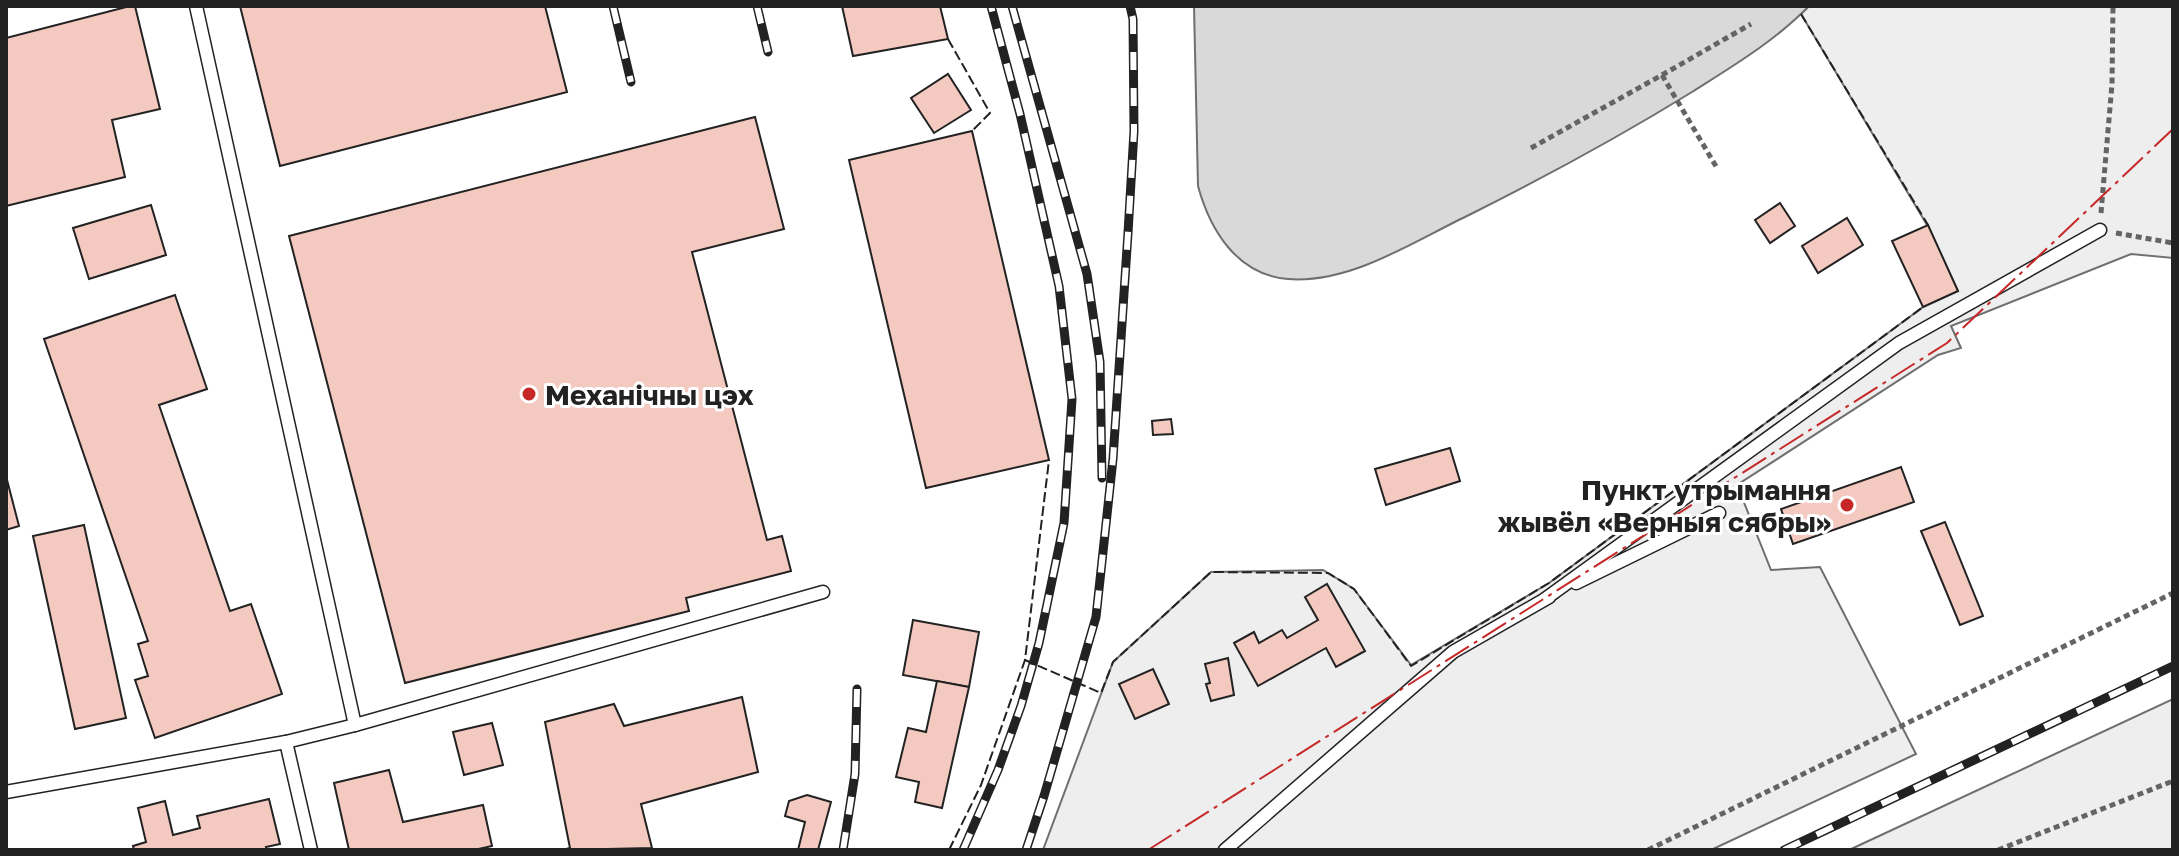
<svg xmlns="http://www.w3.org/2000/svg" width="2179" height="856" viewBox="0 0 2179 856" font-family="'Golos Text',sans-serif">
  <style>
    .green { fill: #eee; stroke: #6f6f6f; stroke-width: 2 }
    .water { fill: #d9d9d9; stroke: #6f6f6f; stroke-width: 2 }
    .building { fill: #f3c9c0; stroke: #222; stroke-width: 2 }
    .lines { fill: none; stroke-linecap: round; stroke-linejoin: round }
    .lane-casing { stroke: #222; stroke-width: 15 }
    .path { stroke: #646464; stroke-width: 5; stroke-dasharray: 6 4; stroke-linecap: butt }
    .lane { stroke: #fff; stroke-width: 12 }
    .rail-casing { stroke: #222; stroke-width: 9 }
    .rail { stroke: #fff; stroke-width: 6; stroke-dasharray: 18; stroke-linecap: butt }
    .fence { stroke: #222; stroke-width: 2; stroke-dasharray: 10 4; stroke-linecap: butt }
    .power { stroke: #c62828; stroke-width: 2; stroke-dasharray: 28 6 4 6; stroke-linecap: butt }
    .poi-dot { fill: #c62828; stroke: #fff; stroke-width: 3 }
    .labels { text-anchor: middle; dominant-baseline: central; stroke-width: 6; stroke-linejoin: round; paint-order: stroke }
    .poi-label { font-size: 28px; font-weight: bold; fill: #222; stroke: #fff; text-anchor: start }
  </style>
  <rect width="100%" height="100%" fill="#fff"/>
  <g class="green">
    <path d="M 1809,6 L 2173,6 L 2173,258 L 2131,254 L 1951,326 L 1961,348 L 1938,355 L 1737,485 L 1771,570 L 1820,567 L 1916,754 L 1711,850 L 1043,850 L 1113,662 L 1211,572 L 1323,570 L 1354,589 L 1411,665 L 1549,583 L 1923,307 L 1958,291 L 1927,225 L 1801,14 Z"/>
    <path d="M 2173,699 L 2173,850 L 1849,850 Z"/>
  </g>
  <path class="water" d="M 1194,6 L 1809,6 C 1775,41 1733,66 1692,92 C 1619,137 1545,177 1469,215 C 1414,241 1351,284 1288,279 C 1237,275 1210,230 1198,186 Z"/>
  <g class="building">
    <path d="M 130,6 L 135,6 L 160,109 L 112,120 L 125,177 L 6,206 L 6,38 Z"/>
    <path d="M 240,6 L 545,6 L 567,92 L 280,166 Z"/>
    <path d="M 842,6 L 940,6 L 948,39 L 853,56 Z"/>
    <path d="M 948,74 L 971,110 L 934,133 L 911,98 Z"/>
    <path d="M 755,117 L 784,229 L 692,252 L 767,540 L 782,536 L 791,571 L 686,598 L 689,611 L 405,683 L 289,236 Z"/>
    <path d="M 972,131 L 1049,460 L 926,488 L 849,160 Z"/>
    <path d="M 1780,203 L 1795,226 L 1770,243 L 1755,220 Z"/>
    <path d="M 151,205 L 166,255 L 89,279 L 73,228 Z"/>
    <path d="M 1847,218 L 1863,245 L 1818,273 L 1802,246 Z"/>
    <path d="M 1928,225 L 1958,291 L 1923,307 L 1892,241 Z"/>
    <path d="M 175,295 L 207,389 L 159,405 L 230,611 L 251,604 L 282,694 L 155,738 L 135,680 L 148,676 L 138,644 L 148,641 L 44,339 Z"/>
    <path d="M 1171,419 L 1173,434 L 1153,435 L 1152,421 Z"/>
    <path d="M 1450,448 L 1460,481 L 1386,505 L 1375,469 Z"/>
    <path d="M 1901,467 L 1914,502 L 1793,544 L 1781,509 Z"/>
    <path d="M 6,476 L 19,526 L 6,530 Z"/>
    <path d="M 1945,522 L 1983,616 L 1960,625 L 1921,531 Z"/>
    <path d="M 84,525 L 126,718 L 75,729 L 33,536 Z"/>
    <path d="M 1327,584 L 1365,651 L 1336,667 L 1326,648 L 1258,686 L 1234,643 L 1254,632 L 1259,643 L 1282,630 L 1287,638 L 1318,620 L 1305,597 Z"/>
    <path d="M 913,620 L 979,632 L 969,687 L 903,675 Z"/>
    <path d="M 1228,658 L 1234,695 L 1211,701 L 1206,684 L 1210,683 L 1205,664 Z"/>
    <path d="M 1153,669 L 1169,704 L 1135,719 L 1119,684 Z"/>
    <path d="M 937,681 L 969,687 L 942,808 L 915,802 L 919,782 L 896,777 L 908,728 L 926,732 Z"/>
    <path d="M 742,697 L 758,772 L 641,804 L 652,848 L 562,850 L 570,848 L 545,722 L 614,704 L 624,726 Z"/>
    <path d="M 492,723 L 503,765 L 464,775 L 453,732 Z"/>
    <path d="M 389,770 L 403,822 L 483,805 L 492,846 L 474,850 L 349,850 L 334,783 Z"/>
    <path d="M 807,795 L 831,802 L 818,850 L 798,850 L 805,822 L 785,816 L 789,801 Z"/>
    <path d="M 269,799 L 280,844 L 266,847 L 267,850 L 134,850 L 133,846 L 146,842 L 138,808 L 165,801 L 173,835 L 200,828 L 197,816 Z"/>
  </g>
  <g class="lines">
    <defs>
      <g id="lane">
        <path d="M 196,6 L 355,725"/>
        <path d="M 1576,583 L 1719,513"/>
        <path d="M 1545,599 L 1899,343 L 2100,230"/>
        <path d="M 286,742 L 311,850"/>
        <path d="M 6,792 L 286,742 L 355,725 L 823,592"/>
        <path d="M 1225,850 L 1453,652 L 1549,597"/>
      </g>
    </defs>
    <use href="#lane" class="lane-casing"/>
    <g class="path">
      <path d="M 1662,75 L 1751,24"/>
      <path d="M 1531,148 L 1662,75 L 1717,168"/>
      <path d="M 2101,213 L 2112,84 L 2113,6"/>
      <path d="M 2116,233 L 2173,243"/>
      <path d="M 1648,850 L 2173,593"/>
      <path d="M 1998,850 L 2173,781"/>
    </g>
    <use href="#lane" class="lane"/>
    <defs>
      <g id="rail">
        <path d="M 613,6 L 631,82"/>
        <path d="M 757,6 L 768,52"/>
        <path d="M 1012,6 L 1087,274 L 1100,362 L 1102,478"/>
        <path d="M 843,850 L 855,774 L 857,689"/>
        <path d="M 963,850 L 998,770 L 1021,706 L 1039,643 L 1064,523 L 1072,399 L 1059,286 L 1020,114 L 991,6"/>
        <path d="M 1026,850 L 1044,796 L 1096,617 L 1113,459 L 1128,233 L 1134,131 L 1133,19 L 1130,6"/>
        <path d="M 1784,850 L 2173,666"/>
      </g>
    </defs>
    <use href="#rail" class="rail-casing"/>
    <use href="#rail" class="rail"/>
    <g class="fence">
      <path d="M 1801,14 L 1928,225"/>
      <path d="M 948,39 L 990,113 L 972,131"/>
      <path d="M 1025,660 L 1101,693 L 1113,662 L 1211,572 L 1328,573 L 1354,589 L 1411,666 L 1549,583 L 1923,307"/>
      <path d="M 949,850 L 981,785 L 1025,660 L 1049,460"/>
    </g>
    <path class="power" d="M 1148,850 L 1947,343 L 2173,129"/>
  </g>
  <g class="poi-dot">
    <circle cx="529" cy="394" r="8"/>
    <circle cx="1847" cy="505" r="8"/>
  </g>
  <g class="labels">
    <g class="poi-label">
      <text x="545" y="394">Механічны цэх</text>
      <text x="1831" y="489" text-anchor="end">Пункт утрымання<tspan x="1831" dy="32">жывёл «Верныя сябры»</tspan></text>
    </g>
  </g>
  <rect width="2179" height="856" fill="none" stroke="#222222" stroke-width="16"/>
</svg>
